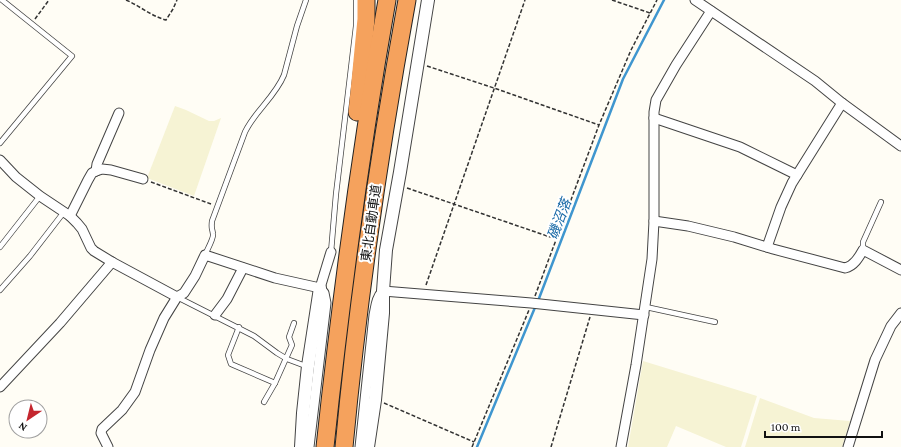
<svg xmlns="http://www.w3.org/2000/svg" width="901" height="447" viewBox="0 0 901 447" font-family="'Crimson Pro','Noto Sans JP',serif">
  <style>
    .farmland { fill: #f6f3d4 }
    .lines { fill: none; stroke-linecap: round; stroke-linejoin: round }
    .stream { stroke: #3f96cf; stroke-width: 2.5 }
    .service-casing { stroke: #444; stroke-width: 6 }
    .minor-casing { stroke: #444; stroke-width: 11 }
    .tertiary-casing { stroke: #444; stroke-width: 14 }
    .motorway-casing { stroke: #222; stroke-width: 19 }
    .path { stroke: #333; stroke-width: 1.5; stroke-dasharray: 4 2; stroke-linecap: butt }
    .service { stroke: #fff; stroke-width: 4.5 }
    .minor { stroke: #fff; stroke-width: 9 }
    .tertiary { stroke: #fff; stroke-width: 12 }
    .motorway { stroke: #f5a25d; stroke-width: 17 }
    .labels { text-anchor: middle; dominant-baseline: central; stroke-width: 4; stroke-linejoin: round; paint-order: stroke }
    .street-label { font-size: 13px; fill: #111; stroke: #fff }
    .water-label { font-size: 14px; font-style: italic; fill: #1768a6; stroke: #fff }
  </style>
  <rect width="100%" height="100%" fill="#fffdf5"/>
  <g class="farmland">
    <path d="M 175,106 L 186,110 L 209,121 L 214,121 L 221,118 L 194,196 L 147,178 Z"/>
    <path d="M 643,361 L 757,396 L 741,447 L 726,447 L 676,426 L 667,447 L 628,447 Z"/>
    <path d="M 760,398 L 814,418 L 850,421 L 842,447 L 745,447 Z"/>
  </g>
  <g class="lines">
    <g class="stream">
      <path d="M 538,301 L 623,79 L 664,0"/>
      <path d="M 477,447 L 536,305"/>
    </g>
    <defs>
      <g id="service">
        <path d="M 0,143 L 72,56 L 2,0"/>
        <path d="M 0,247 L 40,196"/>
        <path d="M 863,250 L 863,242 L 881,202"/>
        <path d="M 331,252 L 336,194 L 356,26 L 356,0"/>
        <path d="M 205,255 C 207,250 214,238 213,234 C 212,227 211,229 212,221 L 245,132 C 255,111 275,97 284,75 L 297,26 L 306,0"/>
        <path d="M 0,290 L 30,256 L 64,212"/>
        <path d="M 177,297 L 254,336 L 277,353 L 287,359 L 303,365 L 308,366"/>
        <path d="M 646,307 L 715,322"/>
        <path d="M 239,327 L 228,355 L 231,364 L 275,383"/>
        <path d="M 264,402 L 275,383 L 292,345 L 289,337 L 294,323"/>
      </g>
      <g id="minor">
        <path d="M 695,0 L 815,81 L 842,103 L 901,146"/>
        <path d="M 654,118 L 740,147 L 797,175"/>
        <path d="M 0,160 L 16,177 L 40,196 L 70,216 L 77,223 L 82,229 L 91,248 L 94,251 L 112,262 L 177,297"/>
        <path d="M 96,171 L 97,164 L 119,113"/>
        <path d="M 70,216 L 88,180 L 92,173 L 96,171 L 102,169 L 111,170 L 143,179"/>
        <path d="M 654,221 L 688,226 L 734,237 L 773,249 L 845,268 C 854,266 859,257 863,250 L 901,270"/>
        <path d="M 767,247 L 781,207 L 792,183 L 842,103"/>
        <path d="M 320,288 L 331,252"/>
        <path d="M 215,315 L 227,299 L 243,268"/>
        <path d="M 0,387 L 60,323 L 112,262"/>
        <path d="M 108,447 L 101,433 L 102,429 L 122,410 L 135,392 L 150,350 L 164,318 L 177,297 L 184,293 L 195,276 L 205,255 L 275,278 L 320,288 L 324,293 L 326,303 L 309,447"/>
        <path d="M 360,447 L 374,315 C 376,306 376,298 383,291 L 531,303 L 644,315"/>
        <path d="M 621,447 L 636,365 L 652,259 L 654,221 L 654,112 L 656,100 L 676,65 L 711,11"/>
        <path d="M 848,447 L 875,360 L 891,326 L 901,313"/>
      </g>
      <g id="tertiary">
        <path d="M 301,447 L 303,413 L 308,366 L 320,288"/>
        <path d="M 368,447 L 375,400 L 383,313 L 383,291 L 386,250 L 400,172 L 428,0"/>
      </g>
      <g id="motorway">
        <path d="M 357,112 L 366,19 L 366,0"/>
        <path d="M 325,447 C 341,297 361,148 387,0"/>
        <path d="M 344,447 C 358,297 380,148 407,0"/>
      </g>
    </defs>
    <use href="#service" class="service-casing"/>
    <use href="#minor" class="minor-casing"/>
    <use href="#tertiary" class="tertiary-casing"/>
    <use href="#motorway" class="motorway-casing"/>
    <g class="path">
      <path d="M 126,0 C 140,6 151,16 166,20 L 173,9 L 177,0"/>
      <path d="M 612,0 L 650,13"/>
      <path d="M 35,19 L 49,0"/>
      <path d="M 427,66 L 494,88 L 599,125"/>
      <path d="M 151,182 L 211,204"/>
      <path d="M 407,188 L 556,239"/>
      <path d="M 426,285 L 525,0"/>
      <path d="M 535,296 L 599,125 L 631,50 L 657,0"/>
      <path d="M 384,403 L 474,442"/>
      <path d="M 472,447 L 529,310"/>
      <path d="M 551,447 L 590,317"/>
    </g>
    <use href="#service" class="service"/>
    <use href="#minor" class="minor"/>
    <use href="#tertiary" class="tertiary"/>
    <use href="#motorway" class="motorway"/>
  </g>
  <g class="labels">
    <g class="street-label">
      <text transform="translate(371 223) rotate(-82)">東北自動車道</text>
    </g>
    <g class="water-label">
      <text transform="translate(559 219) rotate(-69)">磯沼落</text>
    </g>
  </g>
  <g transform="translate(28 419) rotate(215)"><circle r="19" fill="#ffffff" stroke="#a0a0a0"/>
  <path d="M0-3L7 15L0 10L-7 15Z" fill="#c4262e"/>
  <text y="-6" font-size="11" font-weight="bold" text-anchor="middle" fill="#111111">N</text>
  </g>
  <path d="M765 431v6h117v-6" fill="none" stroke="#111111" stroke-width="2"/>
  <text x="771" y="431" font-size="12" fill="#111111" stroke="#ffffff" stroke-width="3" paint-order="stroke">100 m</text>
</svg>
